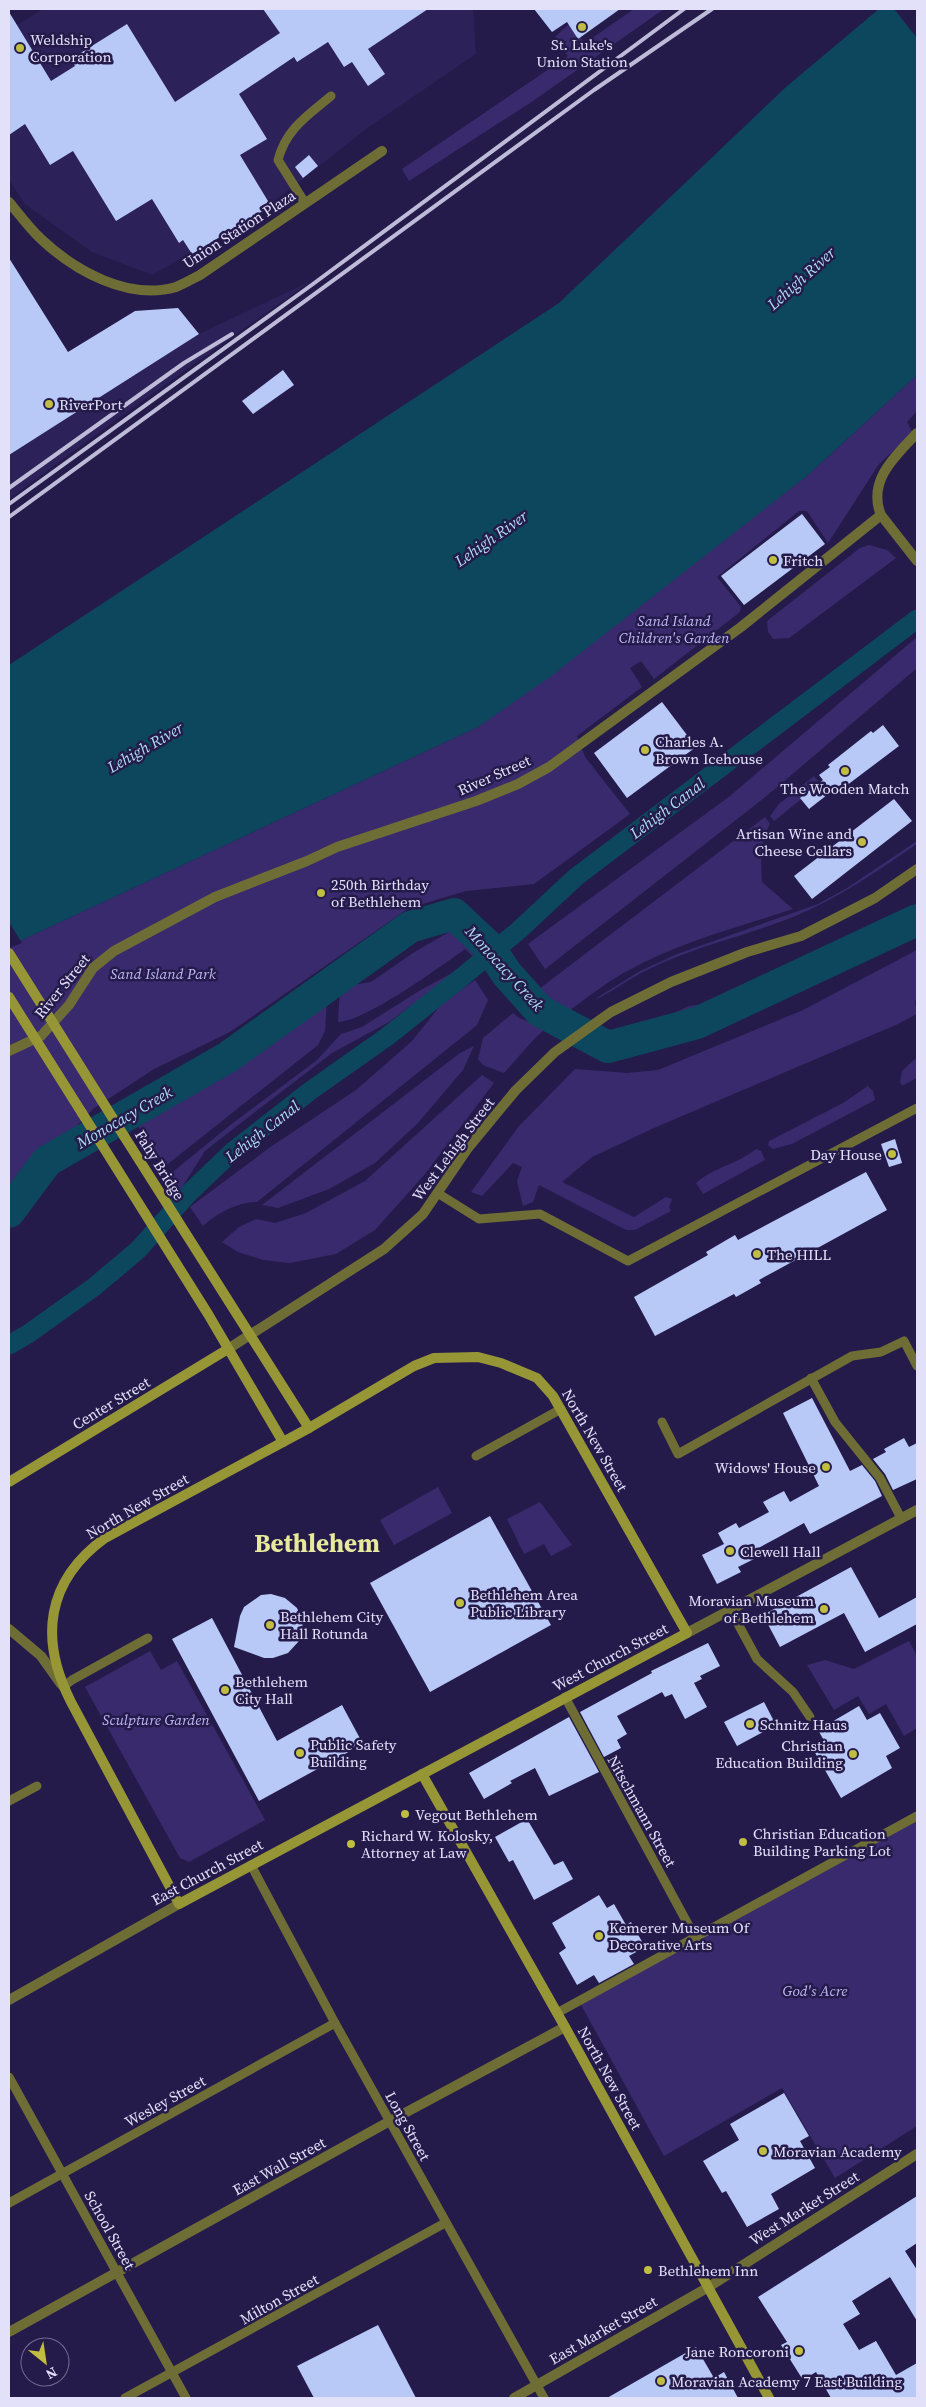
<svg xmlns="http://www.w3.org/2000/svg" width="926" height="2407" viewBox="0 0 926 2407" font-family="'Source Serif 4',serif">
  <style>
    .built { fill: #2d2159 }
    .green { fill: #392a6d }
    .water { fill: #0c475e }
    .pier { fill: #251b4b }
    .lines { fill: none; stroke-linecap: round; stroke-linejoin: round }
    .canal { stroke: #0c475e; stroke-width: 19 }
    .river { stroke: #0c475e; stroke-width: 32 }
    .building { fill: #b8c9f8 }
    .service { stroke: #6d6d35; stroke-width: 9 }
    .minor { stroke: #6d6d35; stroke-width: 10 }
    .tertiary { stroke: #6d6d35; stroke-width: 10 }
    .secondary { stroke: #969636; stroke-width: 10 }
    .rail { stroke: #bebbd8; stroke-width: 4 }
    .secondary-bridge { stroke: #969636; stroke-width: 10 }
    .poi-dot { fill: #bfbe41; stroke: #251b4b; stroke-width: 2 }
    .labels { text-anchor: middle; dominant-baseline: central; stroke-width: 5; stroke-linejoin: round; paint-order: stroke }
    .poi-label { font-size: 15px; fill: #e3e1fa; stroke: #251b4b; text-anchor: start }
    .street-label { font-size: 15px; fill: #e3e1fa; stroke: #251b4b }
    .park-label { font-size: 15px; font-style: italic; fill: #bcb6f3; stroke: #251b4b }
    .water-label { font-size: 16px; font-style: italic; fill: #aeddf3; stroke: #251b4b }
    .town-label { font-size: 25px; font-weight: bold; fill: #e8ea9b; stroke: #251b4b }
  </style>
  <rect width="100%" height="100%" fill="#251b4b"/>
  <g class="built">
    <path d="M 43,9 L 473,9 L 476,54 L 370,126 L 258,214 L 152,275 L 92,252 L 25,204 L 9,180 L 9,30 Z"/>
    <path d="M 311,281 L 124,414 L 9,499 L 9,455 L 199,334 Z"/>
  </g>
  <g class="green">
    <path d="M 634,9 L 664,9 L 533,101 L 409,181 L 402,169 L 568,56 L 554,38 L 569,24 L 585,43 Z"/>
    <path d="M 917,375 L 917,411 L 907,422 L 913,433 L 879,464 L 828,543 L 807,511 L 799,511 L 717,577 L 741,607 L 740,612 L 654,679 L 641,661 L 630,668 L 642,687 L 577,736 L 585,757 L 630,814 L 534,884 L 466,891 L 409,908 L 230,1032 L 154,1069 L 93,1109 L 37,1167 L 9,1209 L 9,946 L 478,727 L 808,475 Z"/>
    <path d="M 869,545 L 887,550 L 896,558 L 789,638 L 773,639 L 768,632 L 767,621 L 860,548 Z"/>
    <path d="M 917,637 L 917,668 L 769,794 L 545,969 L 528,944 L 730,796 Z"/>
    <path d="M 814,776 L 820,784 L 774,821 L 770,816 L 779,804 Z"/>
    <path d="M 765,817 L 770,824 C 759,843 761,861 762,882 L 793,909 C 739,927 680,942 629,970 C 606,982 587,998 566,1013 L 539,989 Z"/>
    <path d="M 917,841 L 917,844 C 877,871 838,899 793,917 C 745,936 693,947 647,970 C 635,975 603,998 595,999 L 640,971 L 677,954 L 818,904 L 847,888 Z"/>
    <path d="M 917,904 L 917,911 L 840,951 L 690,1017 L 644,1027 L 689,1006 L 715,1003 L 868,936 Z"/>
    <path d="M 454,929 L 473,938 L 482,956 L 476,959 L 465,949 C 440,967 366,1021 338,1022 L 340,987 L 371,982 L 413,953 Z"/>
    <path d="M 917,950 L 917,1000 L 915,1001 L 917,1014 L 898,1024 L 654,1128 L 592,1157 L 562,1182 L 634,1217 L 666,1197 L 672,1199 L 669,1207 L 671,1211 L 635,1230 L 626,1230 L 539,1185 L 533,1202 L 523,1206 L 517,1181 L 522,1167 L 513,1163 L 482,1196 L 471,1192 L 519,1126 L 575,1069 L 627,1073 L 658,1070 L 801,1011 Z"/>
    <path d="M 463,967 L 389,1022 L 332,1053 L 242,1122 L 205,1151 L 179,1192 L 169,1175 L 229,1126 L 317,1060 L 341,1034 L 362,1027 L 419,991 Z"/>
    <path d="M 475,980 L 488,1000 L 477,1025 L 257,1202 C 238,1202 217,1213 203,1226 L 190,1207 L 269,1148 L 356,1090 L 412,1041 L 444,1001 Z"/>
    <path d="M 327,999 L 325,1031 L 318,1045 L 164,1167 L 135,1121 L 196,1081 L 241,1063 L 280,1027 Z"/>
    <path d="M 513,1013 L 519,1018 L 547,1028 L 536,1037 L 504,1073 L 483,1065 L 478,1059 L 483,1038 Z"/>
    <path d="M 474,1046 L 463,1070 L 417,1124 L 375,1163 L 329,1189 L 278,1208 L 262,1205 L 460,1053 Z"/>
    <path d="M 916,1058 L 917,1078 L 902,1086 L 900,1082 L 902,1071 Z"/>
    <path d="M 482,1075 L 494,1083 L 425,1174 L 375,1230 L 336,1254 L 290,1263 L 263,1260 L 238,1252 L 222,1242 L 239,1227 L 256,1219 L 275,1223 L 306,1213 L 365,1181 Z"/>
    <path d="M 868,1086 L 873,1091 L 875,1100 L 792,1144 L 773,1149 L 768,1145 L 769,1141 L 843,1103 Z"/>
    <path d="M 756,1149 L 761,1151 L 765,1160 L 703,1194 L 696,1183 C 714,1167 738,1164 756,1149 Z"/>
    <path d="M 438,1487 L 452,1513 L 394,1545 L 380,1520 Z"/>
    <path d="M 540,1502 L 572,1545 L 551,1556 L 544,1544 L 524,1554 L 507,1519 Z"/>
    <path d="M 909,1641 L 917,1656 L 917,1728 L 904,1736 L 886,1704 L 869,1714 L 858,1696 L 834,1710 L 807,1665 L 825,1660 L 854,1669 Z"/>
    <path d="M 150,1651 L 161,1670 L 177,1661 L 265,1820 L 189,1862 L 180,1858 L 85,1687 Z"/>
    <path d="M 917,1816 L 917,2126 L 835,2178 L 782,2088 L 664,2156 L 579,2001 Z"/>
  </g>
  <path class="water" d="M 879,9 L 917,9 L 917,375 L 808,475 L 550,677 L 478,727 L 9,946 L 9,665 L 559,303 L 786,87 Z"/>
  <g class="pier">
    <path d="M 894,9 L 917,9 L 917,38 Z"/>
    <path d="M 9,922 L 22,943 L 9,948 Z"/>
  </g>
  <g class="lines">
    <path class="canal" d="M 9,1345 L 28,1334 L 94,1287 L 138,1250 L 187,1195 L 232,1152 L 310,1091 L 388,1036 L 462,977 L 518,931 L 576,877 L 917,619"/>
    <path class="river" d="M 9,1212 L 47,1161 L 228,1057 L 410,927 L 454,914 L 488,946 L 507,974 L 540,1011 L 608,1047 L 697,1023 L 917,920"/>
  </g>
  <g class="building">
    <path d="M 263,9 L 428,9 L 368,49 L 385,74 L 368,86 L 352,62 L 344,67 L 328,42 L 297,62 L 294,57 L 239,94 L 267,139 L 240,155 L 271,206 L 192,254 L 183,240 L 179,243 L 152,199 L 116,221 L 73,151 L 50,165 L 25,124 L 9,135 L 9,12 L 51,81 L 75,66 L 71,59 L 127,24 L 175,102 L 280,33 Z"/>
    <path d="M 534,9 L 620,9 L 578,39 L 567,22 L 552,32 Z"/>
    <path d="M 309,155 L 318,166 L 303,178 L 295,167 Z"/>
    <path d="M 9,258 L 68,352 L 135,311 L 178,308 L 199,334 L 9,455 Z"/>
    <path d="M 283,370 L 294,385 L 253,414 L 242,401 Z"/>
    <path d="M 802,514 L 825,544 L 744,605 L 721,576 Z"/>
    <path d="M 662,702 L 696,747 L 627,798 L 594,753 Z"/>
    <path d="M 883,725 L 899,746 L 834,795 L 832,791 L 809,809 L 800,798 L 823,780 L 819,775 L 830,767 L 828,765 L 871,731 L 873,733 Z"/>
    <path d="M 894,799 L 912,821 L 812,899 L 794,876 Z"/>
    <path d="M 895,1139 L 902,1163 L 889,1167 L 881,1144 Z"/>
    <path d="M 866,1172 L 887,1210 L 759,1280 L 761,1283 L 736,1297 L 734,1294 L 655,1336 L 634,1297 L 708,1255 L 706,1252 L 735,1235 L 738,1240 Z"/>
    <path d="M 812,1398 L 850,1471 L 862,1465 L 875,1481 L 882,1496 L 810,1534 L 804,1523 L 777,1538 L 751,1552 L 754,1559 L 738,1567 L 741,1572 L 717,1584 L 702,1555 L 724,1544 L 718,1533 L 736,1523 L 739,1528 L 769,1512 L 763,1502 L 784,1491 L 790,1502 L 819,1486 L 783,1413 Z"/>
    <path d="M 904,1438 L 909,1447 L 917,1443 L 917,1479 L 893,1490 L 885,1474 L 873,1459 L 886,1452 L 884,1449 Z"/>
    <path d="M 490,1516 L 551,1625 L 430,1692 L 370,1583 Z"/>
    <path d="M 851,1567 L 879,1618 L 917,1597 L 917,1624 L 865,1652 L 844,1613 L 780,1647 L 763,1615 Z"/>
    <path d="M 271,1594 L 285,1598 L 297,1608 L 303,1623 L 299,1641 L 288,1653 L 273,1658 L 264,1658 L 234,1647 L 240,1616 L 244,1607 L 261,1595 Z"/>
    <path d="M 212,1618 L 277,1741 L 342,1705 L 363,1744 L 259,1801 L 172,1639 Z"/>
    <path d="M 708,1643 L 720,1666 L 700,1676 L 702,1679 L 694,1683 L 707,1707 L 685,1719 L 672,1694 L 665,1697 L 662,1692 L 617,1716 L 627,1734 L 617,1740 L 621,1748 L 604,1757 L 580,1712 L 652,1673 L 651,1671 Z"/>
    <path d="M 764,1702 L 776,1725 L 737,1746 L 724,1722 Z"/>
    <path d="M 859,1706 L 867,1720 L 880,1713 L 900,1748 L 886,1756 L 892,1768 L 841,1798 L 814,1751 L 826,1744 L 818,1730 Z"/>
    <path d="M 569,1717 L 599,1772 L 549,1796 L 535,1768 L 510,1781 L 512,1783 L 484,1799 L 469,1773 Z"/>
    <path d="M 527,1819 L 554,1865 L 563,1861 L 573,1879 L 534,1900 L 513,1860 L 509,1862 L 495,1837 Z"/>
    <path d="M 599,1895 L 607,1908 L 614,1904 L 626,1925 L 631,1922 L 645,1947 L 629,1956 L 634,1964 L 599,1983 L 594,1975 L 577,1985 L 559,1953 L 566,1948 L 552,1923 Z"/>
    <path d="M 784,2093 L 809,2136 L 800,2141 L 815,2168 L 771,2194 L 779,2209 L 747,2227 L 726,2191 L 722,2193 L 703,2161 L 739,2140 L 730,2124 Z"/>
    <path d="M 917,2196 L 917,2243 L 905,2251 L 917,2270 L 917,2321 L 890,2277 L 852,2301 L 860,2314 L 843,2324 L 859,2350 L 876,2341 L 896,2375 L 917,2363 L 917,2398 L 831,2398 L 816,2372 L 803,2380 L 781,2345 L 787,2342 L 758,2297 Z"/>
    <path d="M 378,2325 L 416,2398 L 314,2398 L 297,2366 Z"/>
    <path d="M 696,2347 L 714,2378 L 724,2372 L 738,2398 L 607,2398 Z"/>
  </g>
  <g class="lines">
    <g class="service">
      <path d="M 305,203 L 278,160 C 286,129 307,116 331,96"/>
      <path d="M 439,1194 L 479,1219 L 540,1214 L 628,1261 L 917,1108"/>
      <path d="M 811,1378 L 835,1422 L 880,1478 L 901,1518"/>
      <path d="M 662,1422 L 678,1454 L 852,1356 L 881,1352 L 904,1341 L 917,1366"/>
      <path d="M 476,1456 L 561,1409"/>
      <path d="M 730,1609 L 757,1659 L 793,1692 L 810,1717"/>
      <path d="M 63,1687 L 72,1680 L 148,1638"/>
      <path d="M 565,1697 L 696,1939"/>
      <path d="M 9,1801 L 37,1786"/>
      <path d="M 251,1865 L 335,2023 L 544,2398"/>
      <path d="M 557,2013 L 917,1816"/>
      <path d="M 9,2077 L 186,2398"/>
      <path d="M 9,2203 L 335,2023"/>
      <path d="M 125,2398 L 445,2223"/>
    </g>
    <g class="minor">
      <path d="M 9,202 C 19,214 29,228 41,239 C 75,271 129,301 176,287 C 184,284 192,279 200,275 L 382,151"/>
      <path d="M 881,515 L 917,561"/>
      <path d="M 9,1051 L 41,1036 L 69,1005 L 93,968 L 114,951 L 215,897 L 307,861 L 337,847 L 476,801 L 518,784 L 549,767 L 741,627 L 881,515 C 867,481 895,456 917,433"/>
      <path d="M 9,1629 L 41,1656 L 61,1684"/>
      <path d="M 9,2332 L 390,2121 L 565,2027"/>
    </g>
    <g class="tertiary">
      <path d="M 228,1349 L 384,1249 L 423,1214 L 468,1148 L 516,1090 L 555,1052 L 611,1012 L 671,982 L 747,952 L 801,936 L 875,898 L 917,869"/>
      <path d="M 687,1633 L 917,1510"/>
      <path d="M 9,2000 L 179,1904"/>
      <path d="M 514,2398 L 707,2288 L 917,2154"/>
    </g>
    <g class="secondary">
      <path d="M 82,1113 L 208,1314 L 283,1442"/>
      <path d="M 124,1136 L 309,1428"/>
      <path d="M 478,1357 L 501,1363 L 537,1378 L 553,1396 L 687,1633 L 179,1904 L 71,1702 C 39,1639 46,1581 105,1538 L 309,1428 L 414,1366 L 434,1358 Z"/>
      <path d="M 9,1482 L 228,1349"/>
      <path d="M 422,1774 L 565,2027 L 769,2398"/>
    </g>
    <g class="rail">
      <path d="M 9,488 L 184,363 L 232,334"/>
      <path d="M 9,504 L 313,284 L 684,9"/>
      <path d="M 9,517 L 594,90 L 712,9"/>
    </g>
    <g class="secondary-bridge">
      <path d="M 9,953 L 124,1136"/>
      <path d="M 9,997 L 82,1113"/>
    </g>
  </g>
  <g class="poi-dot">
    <circle cx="582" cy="27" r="5"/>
    <circle cx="20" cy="48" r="5"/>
    <circle cx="49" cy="404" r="5"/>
    <circle cx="773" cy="560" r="5"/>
    <circle cx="645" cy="750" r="5"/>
    <circle cx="845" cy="771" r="5"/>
    <circle cx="862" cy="842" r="5"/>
    <circle cx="321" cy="893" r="5"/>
    <circle cx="892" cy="1154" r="5"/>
    <circle cx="757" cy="1254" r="5"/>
    <circle cx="826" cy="1467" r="5"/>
    <circle cx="730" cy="1551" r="5"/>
    <circle cx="460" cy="1603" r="5"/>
    <circle cx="824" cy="1609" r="5"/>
    <circle cx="270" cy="1625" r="5"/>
    <circle cx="225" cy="1690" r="5"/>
    <circle cx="750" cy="1724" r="5"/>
    <circle cx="300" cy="1753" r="5"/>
    <circle cx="853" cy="1754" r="5"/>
    <circle cx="405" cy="1814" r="5"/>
    <circle cx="743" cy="1842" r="5"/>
    <circle cx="351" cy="1844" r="5"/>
    <circle cx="599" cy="1936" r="5"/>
    <circle cx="763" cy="2151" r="5"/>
    <circle cx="648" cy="2270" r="5"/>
    <circle cx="799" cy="2351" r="5"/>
    <circle cx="661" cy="2381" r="5"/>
  </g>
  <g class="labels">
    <g class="poi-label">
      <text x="30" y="39">Weldship<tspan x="30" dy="17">Corporation</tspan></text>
      <text x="582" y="44" text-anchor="middle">St. Luke's<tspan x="582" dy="17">Union Station</tspan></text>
      <text x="59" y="404">RiverPort</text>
      <text x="783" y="560">Fritch</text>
      <text x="655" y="741">Charles A.<tspan x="655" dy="17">Brown Icehouse</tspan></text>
      <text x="845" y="788" text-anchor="middle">The Wooden Match</text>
      <text x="852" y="833" text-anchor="end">Artisan Wine and<tspan x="852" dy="17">Cheese Cellars</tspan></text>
      <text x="331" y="884">250th Birthday<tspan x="331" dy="17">of Bethlehem</tspan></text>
      <text x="882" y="1154" text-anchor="end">Day House</text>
      <text x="767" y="1254">The HILL</text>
      <text x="816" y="1467" text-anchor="end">Widows' House</text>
      <text x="740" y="1551">Clewell Hall</text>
      <text x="470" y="1594">Bethlehem Area<tspan x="470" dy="17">Public Library</tspan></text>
      <text x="814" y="1600" text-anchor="end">Moravian Museum<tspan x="814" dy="17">of Bethlehem</tspan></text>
      <text x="280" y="1616">Bethlehem City<tspan x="280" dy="17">Hall Rotunda</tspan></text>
      <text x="235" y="1681">Bethlehem<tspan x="235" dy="17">City Hall</tspan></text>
      <text x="760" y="1724">Schnitz Haus</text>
      <text x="310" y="1744">Public Safety<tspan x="310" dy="17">Building</tspan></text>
      <text x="843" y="1745" text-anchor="end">Christian<tspan x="843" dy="17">Education Building</tspan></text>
      <text x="415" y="1814">Vegout Bethlehem</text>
      <text x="753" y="1833">Christian Education<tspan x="753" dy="17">Building Parking Lot</tspan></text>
      <text x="361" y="1835">Richard W. Kolosky,<tspan x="361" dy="17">Attorney at Law</tspan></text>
      <text x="609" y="1927">Kemerer Museum Of<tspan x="609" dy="17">Decorative Arts</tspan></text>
      <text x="773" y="2151">Moravian Academy</text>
      <text x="658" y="2270">Bethlehem Inn</text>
      <text x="789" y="2351" text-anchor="end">Jane Roncoroni</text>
      <text x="671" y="2381">Moravian Academy 7 East Building</text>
    </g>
    <g class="street-label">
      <text transform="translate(239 229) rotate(-33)">Union Station Plaza</text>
      <text transform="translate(494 775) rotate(-24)">River Street</text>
      <text transform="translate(62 986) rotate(-51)">River Street</text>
      <text transform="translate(453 1149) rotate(-53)">West Lehigh Street</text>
      <text transform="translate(160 1165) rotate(58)">Fahy Bridge</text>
      <text transform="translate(111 1403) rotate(-31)">Center Street</text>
      <text transform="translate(595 1440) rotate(60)">North New Street</text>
      <text transform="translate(137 1506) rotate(-30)">North New Street</text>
      <text transform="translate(610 1657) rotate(-28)">West Church Street</text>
      <text transform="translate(642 1811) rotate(61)">Nitschmann Street</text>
      <text transform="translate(207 1872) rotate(-28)">East Church Street</text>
      <text transform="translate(610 2078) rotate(61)">North New Street</text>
      <text transform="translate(165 2101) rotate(-29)">Wesley Street</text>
      <text transform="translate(408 2126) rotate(61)">Long Street</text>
      <text transform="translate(279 2166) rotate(-29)">East Wall Street</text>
      <text transform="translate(804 2208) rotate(-32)">West Market Street</text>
      <text transform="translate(110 2230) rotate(61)">School Street</text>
      <text transform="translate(279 2299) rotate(-29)">Milton Street</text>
      <text transform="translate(603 2330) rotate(-30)">East Market Street</text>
    </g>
    <g class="park-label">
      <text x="674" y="620">Sand Island<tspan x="674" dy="17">Children's Garden</tspan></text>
      <text x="163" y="973">Sand Island Park</text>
      <text x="156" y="1719">Sculpture Garden</text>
      <text x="815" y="1990">God's Acre</text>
    </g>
    <g class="water-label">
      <text transform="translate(801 278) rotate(-42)">Lehigh River</text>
      <text transform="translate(491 538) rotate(-35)">Lehigh River</text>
      <text transform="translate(145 747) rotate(-30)">Lehigh River</text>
      <text transform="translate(667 808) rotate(-37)">Lehigh Canal</text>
      <text transform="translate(505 968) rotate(48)">Monocacy Creek</text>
      <text transform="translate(124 1117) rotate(-30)">Monocacy Creek</text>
      <text transform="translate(262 1131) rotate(-38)">Lehigh Canal</text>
    </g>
    <g class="town-label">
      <text x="317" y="1543">Bethlehem</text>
    </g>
  </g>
  <rect width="926" height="2407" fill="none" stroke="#e3e1fa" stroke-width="20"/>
  <g transform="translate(45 2362) rotate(150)"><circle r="24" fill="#251b4b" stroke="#716a91"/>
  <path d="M0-4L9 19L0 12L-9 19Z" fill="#bfbe41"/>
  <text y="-8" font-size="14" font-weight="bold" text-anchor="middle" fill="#e3e1fa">N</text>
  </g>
</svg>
